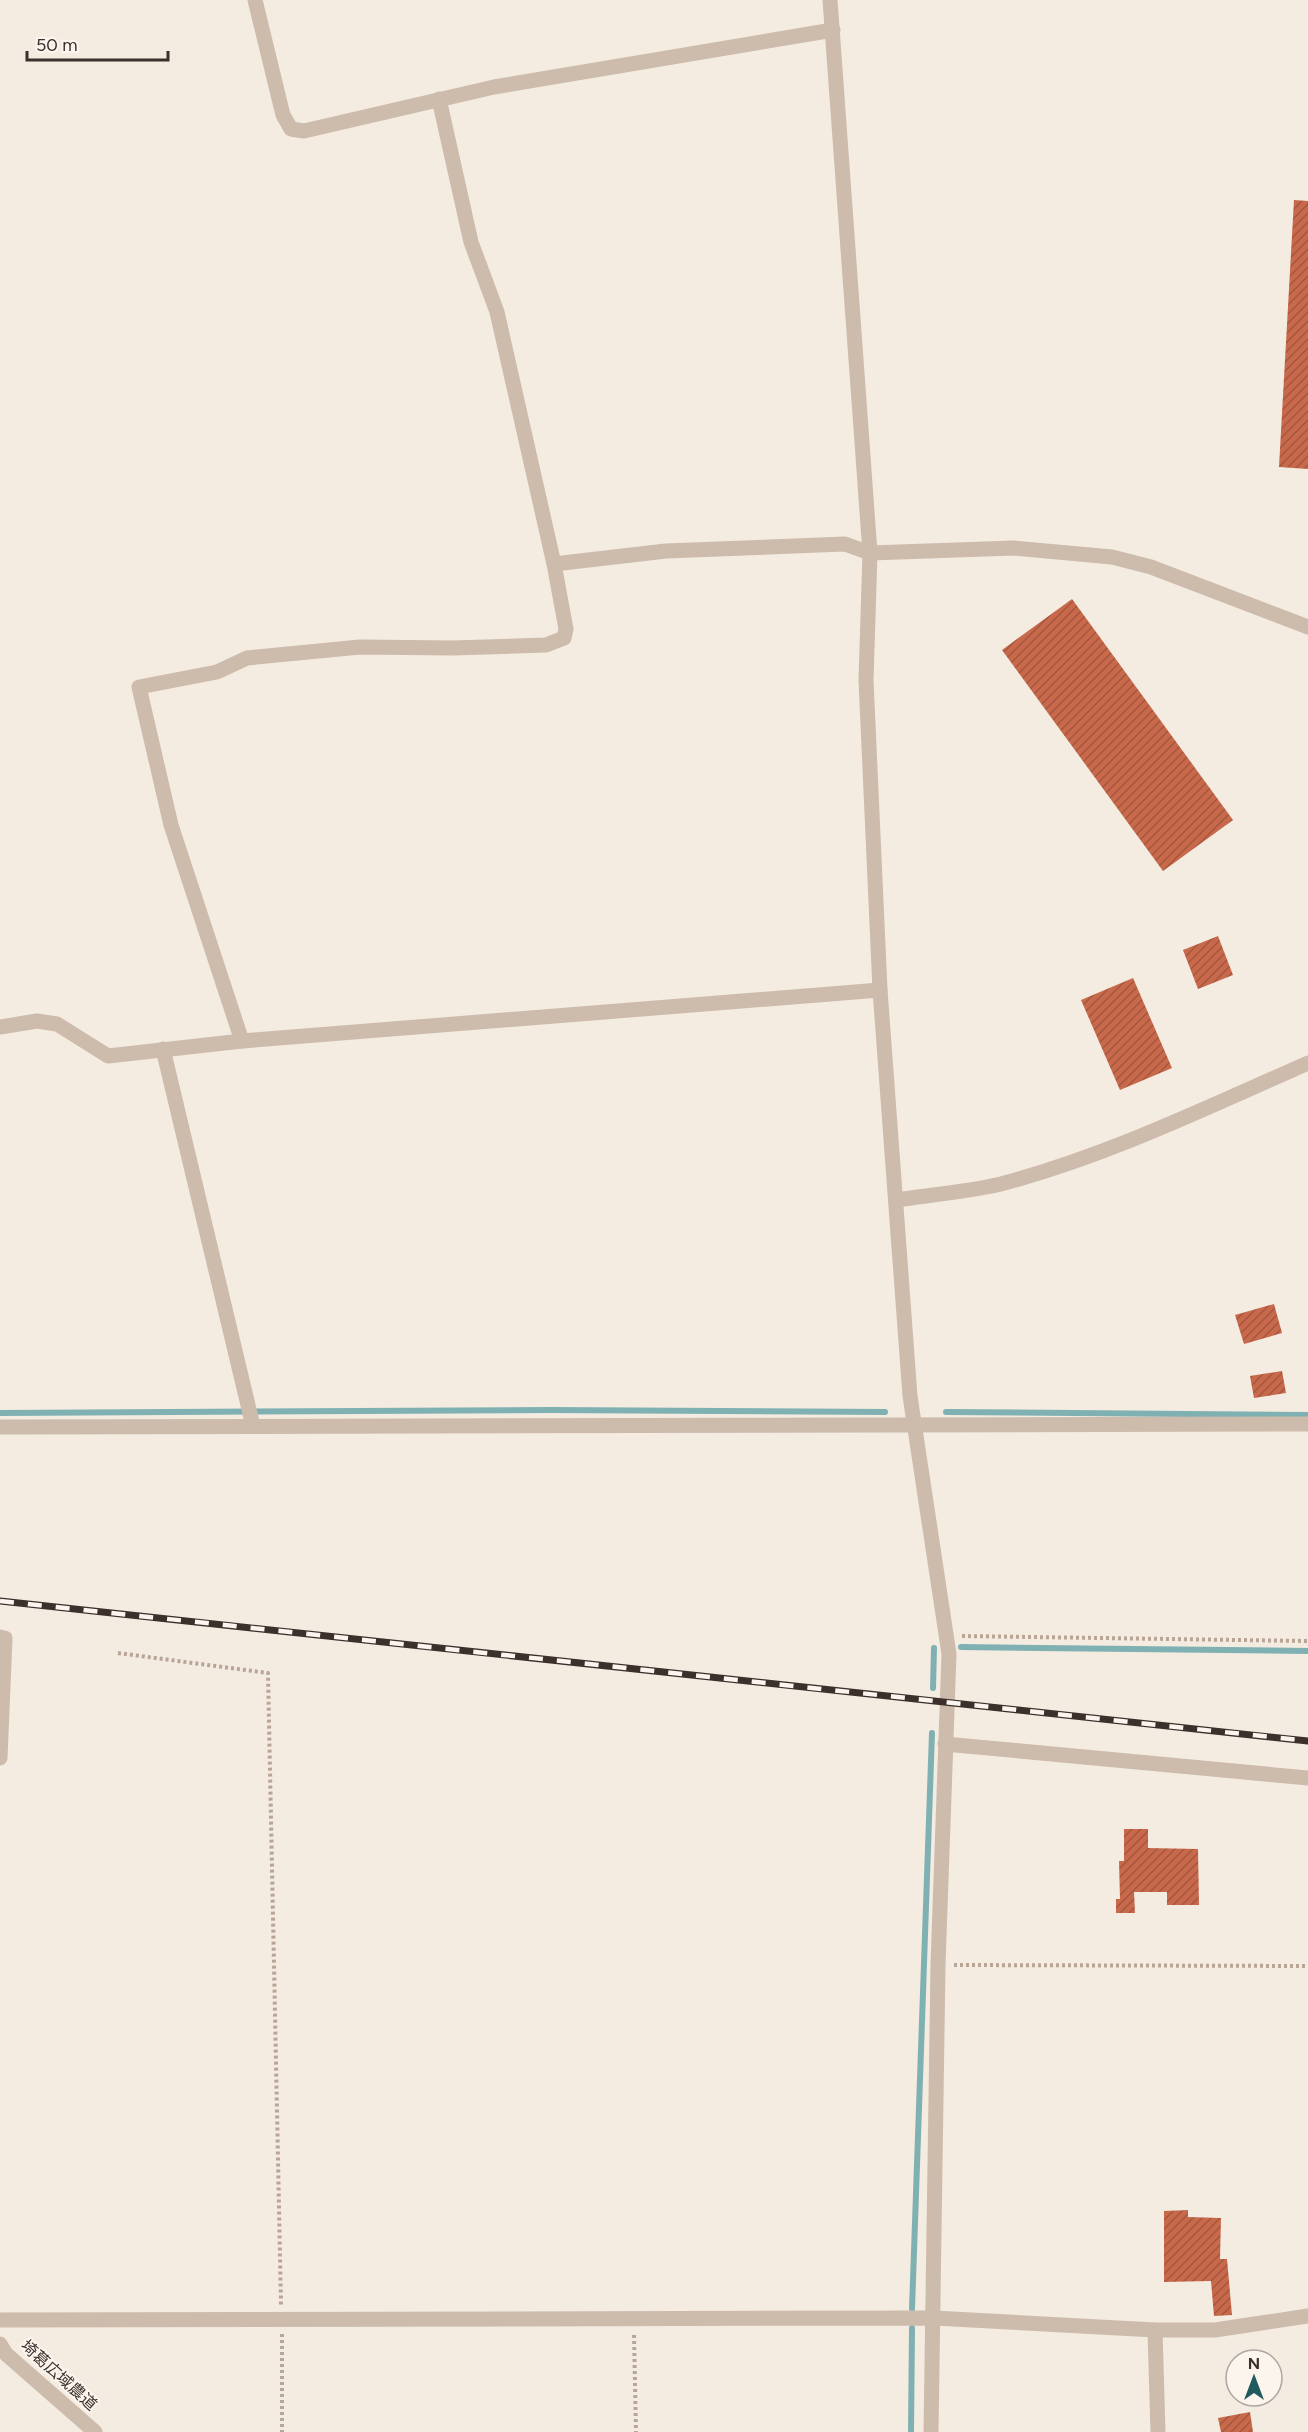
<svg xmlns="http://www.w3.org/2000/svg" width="1308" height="2432" viewBox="0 0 1308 2432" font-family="Figtree,'Noto Sans JP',sans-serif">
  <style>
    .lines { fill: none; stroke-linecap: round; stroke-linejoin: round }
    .stream { stroke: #7fb0b2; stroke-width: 6 }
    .building { fill: url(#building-hatch) }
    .path { stroke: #b9a596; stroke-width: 4; stroke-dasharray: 3 3; stroke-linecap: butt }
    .minor { stroke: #cdbbac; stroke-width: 15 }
    .rail-casing { stroke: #3b302b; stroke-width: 7 }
    .rail { stroke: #fbf5ee; stroke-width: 4.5; stroke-dasharray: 14; stroke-linecap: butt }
    .labels { text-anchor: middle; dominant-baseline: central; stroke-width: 4.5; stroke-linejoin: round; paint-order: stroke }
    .street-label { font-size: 16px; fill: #3b302b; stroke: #fbf5ee }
  </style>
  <defs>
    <pattern id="building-hatch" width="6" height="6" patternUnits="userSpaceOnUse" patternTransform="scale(1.5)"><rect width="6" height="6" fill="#c8694b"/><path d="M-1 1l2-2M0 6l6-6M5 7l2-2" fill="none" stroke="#a4573f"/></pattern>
  </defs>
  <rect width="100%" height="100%" fill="#f4ebe1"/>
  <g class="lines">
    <g class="stream">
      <path d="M 946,1412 L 1308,1415"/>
      <path d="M 0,1413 L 550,1410 L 885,1412"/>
      <path d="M 961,1647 L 1308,1651"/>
      <path d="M 933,1688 L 934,1648"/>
      <path d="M 912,2309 L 932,1733"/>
      <path d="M 911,2432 L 912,2328"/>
    </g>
  </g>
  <g class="building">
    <path d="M 1294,200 L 1308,201 L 1308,469 L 1279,467 Z"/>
    <path d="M 1072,599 L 1233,820 L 1163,871 L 1002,650 Z"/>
    <path d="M 1218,936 L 1233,975 L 1198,989 L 1183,950 Z"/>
    <path d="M 1133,978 L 1172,1068 L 1120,1090 L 1081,1000 Z"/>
    <path d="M 1274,1304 L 1282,1333 L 1244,1344 L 1235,1315 Z"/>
    <path d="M 1282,1371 L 1286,1393 L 1254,1398 L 1250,1376 Z"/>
    <path d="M 1124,1829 L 1148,1829 L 1148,1848 L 1198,1849 L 1199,1905 L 1167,1905 L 1167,1892 L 1134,1892 L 1135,1913 L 1116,1913 L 1116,1899 L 1120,1899 L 1119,1861 L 1124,1861 Z"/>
    <path d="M 1188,2210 L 1188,2217 L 1221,2218 L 1220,2259 L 1227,2259 L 1232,2315 L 1214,2316 L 1211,2281 L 1164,2282 L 1164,2211 Z"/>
    <path d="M 1250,2412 L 1253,2432 L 1221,2432 L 1218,2418 Z"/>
  </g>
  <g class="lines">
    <g class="path">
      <path d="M 962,1636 L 1308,1641"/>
      <path d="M 118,1653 L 268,1673 L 281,2305"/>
      <path d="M 954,1965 L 1308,1966"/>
      <path d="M 282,2334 L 282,2432"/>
      <path d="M 634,2335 L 636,2432"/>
    </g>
    <g class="minor">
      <path d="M 255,0 L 283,115 L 291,129 L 304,131 L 494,87 L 833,30"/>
      <path d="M 830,0 L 870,553 L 866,680 L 880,990 L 910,1396 L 949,1654 L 938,1965 L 931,2432"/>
      <path d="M 554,564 L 666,551 L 845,544 L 870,553 L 1014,548 L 1112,557 L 1151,567 L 1308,627"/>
      <path d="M 0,1027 L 37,1021 L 57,1024 L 108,1056 L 242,1041 L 880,990"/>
      <path d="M 242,1041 L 171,825 L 139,687 L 217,672 L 247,658 L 360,647 L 453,648 L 546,645 L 564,638 L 566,629 L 554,564 L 497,312 L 471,242 L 439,99"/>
      <path d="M 163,1049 L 253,1426"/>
      <path d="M 896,1200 C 930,1195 967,1192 1001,1184 C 1107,1156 1208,1107 1308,1063"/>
      <path d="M 0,1427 L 1308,1424"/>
      <path d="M 0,1637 L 5,1638 L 0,1758"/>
      <path d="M 945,1744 L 1308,1778"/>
      <path d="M 0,2320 L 934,2318 L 1155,2330 L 1215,2330 L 1308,2316"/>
      <path d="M 1155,2330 L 1158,2432"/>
      <path d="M 0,2344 L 6,2354 L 95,2432"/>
    </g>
    <defs>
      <path id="rail" d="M 0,1601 L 1308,1741"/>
    </defs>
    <use href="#rail" class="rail-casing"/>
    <use href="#rail" class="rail"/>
  </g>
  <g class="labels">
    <g class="street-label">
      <text transform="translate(59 2375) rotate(42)">埼葛広域農道</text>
    </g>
  </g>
  <g transform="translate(1254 2378)"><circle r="28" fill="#fbf5ee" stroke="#aea6a0" stroke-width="1.5"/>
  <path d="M0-4.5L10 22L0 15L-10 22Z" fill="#1f5a5e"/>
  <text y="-9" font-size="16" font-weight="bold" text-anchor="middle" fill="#3b302b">N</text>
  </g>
  <path d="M27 51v9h141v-9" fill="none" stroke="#3b302b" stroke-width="3"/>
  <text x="36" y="51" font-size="18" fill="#3b302b" stroke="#fbf5ee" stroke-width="4.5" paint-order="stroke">50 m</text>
</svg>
